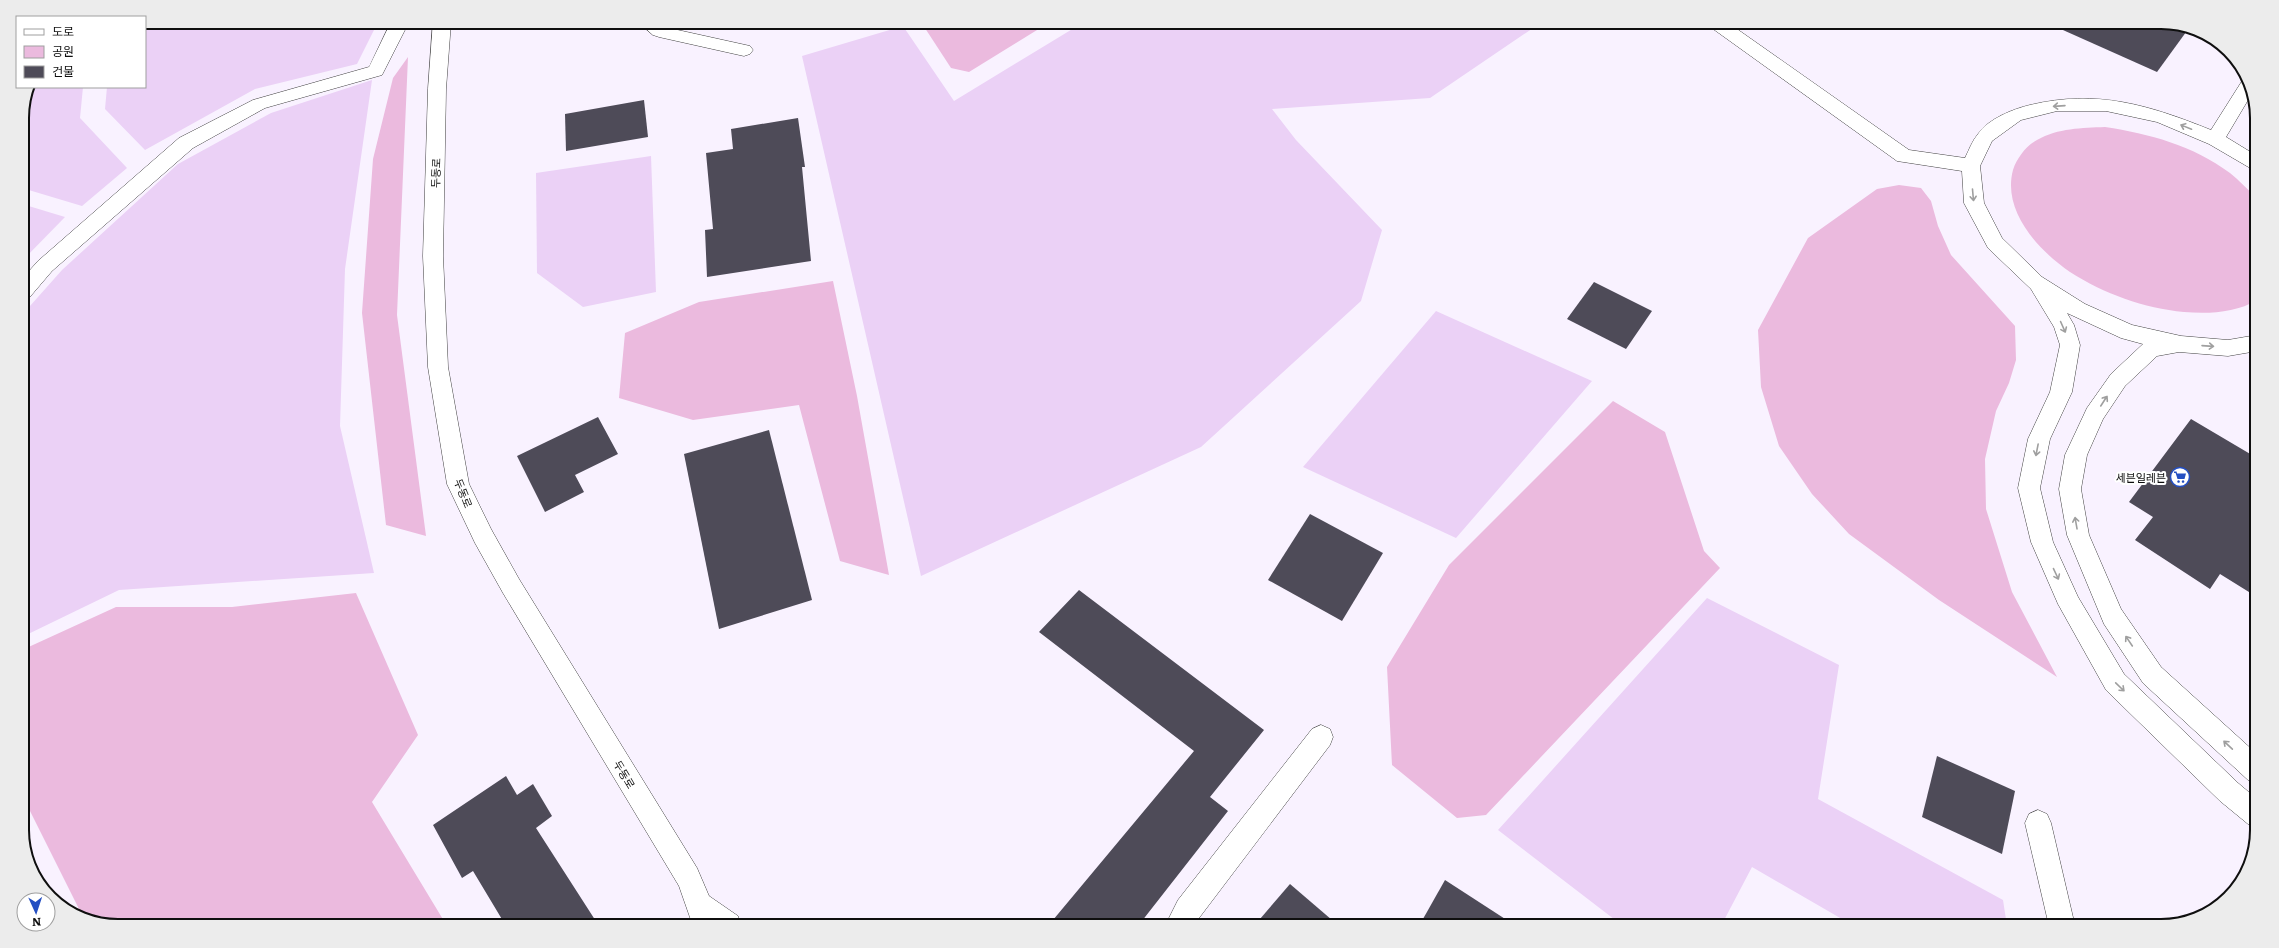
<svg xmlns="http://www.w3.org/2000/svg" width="2279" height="948" viewBox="0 0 2279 948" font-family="Literata,'Noto Sans KR',serif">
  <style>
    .farmland { fill: #ebd1f6 }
    .green { fill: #ebbade }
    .building { fill: #4e4b58 }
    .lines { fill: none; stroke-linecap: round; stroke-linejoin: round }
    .minor-casing { stroke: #424242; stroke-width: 1 }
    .minor { fill: #fff; fill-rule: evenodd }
    .oneway { stroke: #9f9f9f }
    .labels { text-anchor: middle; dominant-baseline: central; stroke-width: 4; stroke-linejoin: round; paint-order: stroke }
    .street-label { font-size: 11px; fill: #0f0f0f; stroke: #fff }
    .poi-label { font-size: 11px; fill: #0f0f0f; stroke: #fff; text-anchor: end }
    .rim { fill: none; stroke: #0f0f0f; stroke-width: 2 }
  </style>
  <rect width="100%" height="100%" fill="#f9f2ff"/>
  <g class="farmland">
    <path d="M 145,22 L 378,22 L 357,64 L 255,89 L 145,150 L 105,109 L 107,87 L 145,87 Z"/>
    <path d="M 1084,22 L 1542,22 L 1430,98 L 1272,109 L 1296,140 L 1382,230 L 1361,301 L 1201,447 L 921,576 L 802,56 L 903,26 L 954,101 Z"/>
    <path d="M 372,80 L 345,269 L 340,426 L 374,573 L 119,590 L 22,637 L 22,315 L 62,270 L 178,164 L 271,113 Z"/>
    <path d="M 28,87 L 83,87 L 80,118 L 127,168 L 82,206 L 22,188 L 22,112 Z"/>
    <path d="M 651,156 L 656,292 L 583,307 L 537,273 L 536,173 Z"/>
    <path d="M 22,204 L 65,217 L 22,261 Z"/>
    <path d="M 1436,311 L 1592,381 L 1456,538 L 1303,467 Z"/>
    <path d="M 1707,598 L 1839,665 L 1818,799 L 2003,900 L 2007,926 L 1854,926 L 1752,867 L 1721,926 L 1623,926 L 1498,830 Z"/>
  </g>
  <g class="green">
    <path d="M 921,22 L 1050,22 L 969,72 L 951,68 Z"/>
    <path d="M 408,57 L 397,315 L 426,536 L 386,525 L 362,313 L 373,159 L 393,78 Z"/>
    <path d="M 2105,127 C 2150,134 2192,145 2230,173 C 2239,180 2248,190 2257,198 L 2257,300 C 2236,313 2208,314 2184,312 C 2144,308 2104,294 2070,272 C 2038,250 2002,211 2013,170 C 2017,158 2026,146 2037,140 C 2058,128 2082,128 2105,127 Z"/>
    <path d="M 1899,185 L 1921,188 L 1931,201 L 1938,226 L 1951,255 L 2015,326 L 2016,360 L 2009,383 L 1996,411 L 1985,459 L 1986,509 L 2012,592 L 2057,677 L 1939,600 L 1849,534 L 1812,494 L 1779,446 L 1761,387 L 1758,330 L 1808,238 L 1877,189 Z"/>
    <path d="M 833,281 L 857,396 L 889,575 L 840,561 L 799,405 L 693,420 L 619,398 L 625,333 L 699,302 Z"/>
    <path d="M 1613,401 L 1665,432 L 1704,551 L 1720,568 L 1486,815 L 1457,818 L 1392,765 L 1387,667 L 1449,565 Z"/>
    <path d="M 356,593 L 418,735 L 372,802 L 447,926 L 118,926 L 84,919 L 22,795 L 22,650 L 116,607 L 232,607 Z"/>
  </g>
  <g class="building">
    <path d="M 2045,22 L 2161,22 L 2189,28 L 2157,72 Z"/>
    <path d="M 644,100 L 648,137 L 566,151 L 565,114 Z"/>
    <path d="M 798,118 L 805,167 L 802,167 L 811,261 L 707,277 L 705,230 L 713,229 L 706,153 L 733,149 L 731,129 Z"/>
    <path d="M 1594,282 L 1652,311 L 1626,349 L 1567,319 Z"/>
    <path d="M 598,417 L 618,454 L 575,475 L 584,492 L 545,512 L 517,456 Z"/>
    <path d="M 2191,419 L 2257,458 L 2257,597 L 2220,574 L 2210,589 L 2135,540 L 2153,517 L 2129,502 Z"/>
    <path d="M 769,430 L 812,600 L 719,629 L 684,454 Z"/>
    <path d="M 1310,514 L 1383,553 L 1342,621 L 1268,580 Z"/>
    <path d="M 1079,590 L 1264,730 L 1210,797 L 1228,811 L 1138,926 L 1048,926 L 1194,751 L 1039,632 Z"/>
    <path d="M 1937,756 L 2015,791 L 2002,854 L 1922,817 Z"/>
    <path d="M 506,776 L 517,795 L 533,784 L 552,816 L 536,828 L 599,926 L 506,926 L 473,871 L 462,878 L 433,825 Z"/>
    <path d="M 1445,880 L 1516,926 L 1419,926 Z"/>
    <path d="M 1290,884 L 1339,926 L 1254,926 Z"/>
  </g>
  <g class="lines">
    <defs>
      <g id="minor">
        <path d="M 391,22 L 409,22 L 382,75 L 265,108 L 193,148 L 52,271 L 29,298 L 22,301 L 22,279 L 38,261 L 179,138 L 253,100 L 369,67 Z"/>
        <path d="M 433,22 L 451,22 L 446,89 L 443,256 L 448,367 L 469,484 L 491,529 L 519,579 L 697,868 L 709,896 L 738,916 L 741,926 L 693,926 L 679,886 L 503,593 L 475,543 L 447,484 L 428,367 L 423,256 L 428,89 Z"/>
        <path d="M 638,22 L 658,22 L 664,27 L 750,46 L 753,50 L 750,54 L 744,56 L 659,37 L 653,35 Z"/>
        <path d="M 1706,22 L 1727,22 L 1909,150 L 1965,158 C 1969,150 1972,141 1978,134 C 1988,119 2013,109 2030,105 C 2097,89 2149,105 2211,130 L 2242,81 L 2246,80 L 2251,95 L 2226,137 L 2257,156 L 2257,172 L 2209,144 L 2157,122 L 2106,111 L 2057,111 L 2021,120 L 1992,141 L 1980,166 L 1984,203 L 2002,238 L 2042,277 L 2085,304 L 2132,325 L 2181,336 L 2228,340 L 2257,335 L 2257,351 L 2228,356 L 2179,352 L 2157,356 L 2125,386 L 2103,419 L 2087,455 L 2081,489 L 2089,535 L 2121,609 L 2161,667 L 2257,754 L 2257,783 L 2248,780 L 2143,683 L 2104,624 L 2067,535 L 2059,489 L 2065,455 L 2087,408 L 2111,374 L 2143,344 L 2121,338 L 2067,313 L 2074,325 L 2080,345 L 2072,392 L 2050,439 L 2040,488 L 2053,542 L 2078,597 L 2124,674 L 2238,783 L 2257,799 L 2257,828 L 2248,824 L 2220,801 L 2106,690 L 2058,604 L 2031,542 L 2018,488 L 2028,439 L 2050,392 L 2060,345 L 2054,327 L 2031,289 L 1988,248 L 1964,203 L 1962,171 L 1897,161 L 1709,26 Z"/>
        <path d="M 1321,725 L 1330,729 L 1333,737 L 1330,745 L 1193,926 L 1165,926 L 1178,900 L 1312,729 Z"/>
        <path d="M 2038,810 L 2047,814 L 2051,823 L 2075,926 L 2049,926 L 2025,823 L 2029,814 Z"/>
      </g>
    </defs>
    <use href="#minor" class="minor-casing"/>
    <use href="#minor" class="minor"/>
  </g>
  <defs><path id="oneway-shaft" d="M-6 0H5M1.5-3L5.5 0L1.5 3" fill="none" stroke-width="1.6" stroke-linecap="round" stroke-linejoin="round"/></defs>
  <g class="oneway">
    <use href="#oneway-shaft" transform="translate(2059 106) rotate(176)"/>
    <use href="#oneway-shaft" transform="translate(2186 127) rotate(-158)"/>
    <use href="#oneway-shaft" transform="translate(1973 195) rotate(85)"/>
    <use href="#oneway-shaft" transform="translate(2063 327) rotate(66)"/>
    <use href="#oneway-shaft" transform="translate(2208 346) rotate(4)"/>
    <use href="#oneway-shaft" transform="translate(2104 401) rotate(-57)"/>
    <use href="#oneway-shaft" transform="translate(2037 450) rotate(101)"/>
    <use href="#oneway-shaft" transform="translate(2076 523) rotate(-100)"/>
    <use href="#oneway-shaft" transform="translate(2056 574) rotate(65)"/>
    <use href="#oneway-shaft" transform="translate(2129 641) rotate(-124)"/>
    <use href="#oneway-shaft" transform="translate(2120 687) rotate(44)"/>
    <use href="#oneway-shaft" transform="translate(2228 745) rotate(-137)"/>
  </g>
  <defs>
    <symbol id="supermarket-ring" viewBox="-11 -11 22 22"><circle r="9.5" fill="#fff" stroke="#244fc2" stroke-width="1.5"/><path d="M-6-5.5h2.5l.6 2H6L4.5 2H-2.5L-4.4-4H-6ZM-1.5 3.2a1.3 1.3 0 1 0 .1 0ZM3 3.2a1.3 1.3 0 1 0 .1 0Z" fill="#244fc2"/></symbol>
  </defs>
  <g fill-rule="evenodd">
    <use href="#supermarket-ring" x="2169" y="466" width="22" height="22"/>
  </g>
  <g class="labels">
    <g class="street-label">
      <text transform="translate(435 173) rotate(-88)">두동로</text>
      <text transform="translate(464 493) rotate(68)">두동로</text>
      <text transform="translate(625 774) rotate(59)">두동로</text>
    </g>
    <g class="poi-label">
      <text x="2166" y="477">세븐일레븐</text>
    </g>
  </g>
  <path d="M0 0H2279V948H0ZM118 29H2161A89 89 0 0 1 2250 118V830A89 89 0 0 1 2161 919H118A89 89 0 0 1 29 830V118A89 89 0 0 1 118 29Z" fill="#ececec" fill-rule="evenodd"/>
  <path class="rim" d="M118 29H2161A89 89 0 0 1 2250 118V830A89 89 0 0 1 2161 919H118A89 89 0 0 1 29 830V118A89 89 0 0 1 118 29Z"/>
  <rect x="16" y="16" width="130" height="72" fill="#ffffff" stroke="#9f9f9f"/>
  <rect x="24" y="29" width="20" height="6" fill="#ffffff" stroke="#9f9f9f"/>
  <text x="52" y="36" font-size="12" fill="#0f0f0f">도로</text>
  <rect x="24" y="46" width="20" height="12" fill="#ebbade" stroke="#9f9f9f"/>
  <text x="52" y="56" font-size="12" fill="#0f0f0f">공원</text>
  <rect x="24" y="66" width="20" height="12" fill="#4e4b58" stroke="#9f9f9f"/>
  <text x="52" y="76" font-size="12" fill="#0f0f0f">건물</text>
  <g transform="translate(36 912) rotate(177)"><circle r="19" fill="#ffffff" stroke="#9f9f9f"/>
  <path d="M0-3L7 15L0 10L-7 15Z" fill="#244fc2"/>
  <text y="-6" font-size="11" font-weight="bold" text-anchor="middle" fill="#0f0f0f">N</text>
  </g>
</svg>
